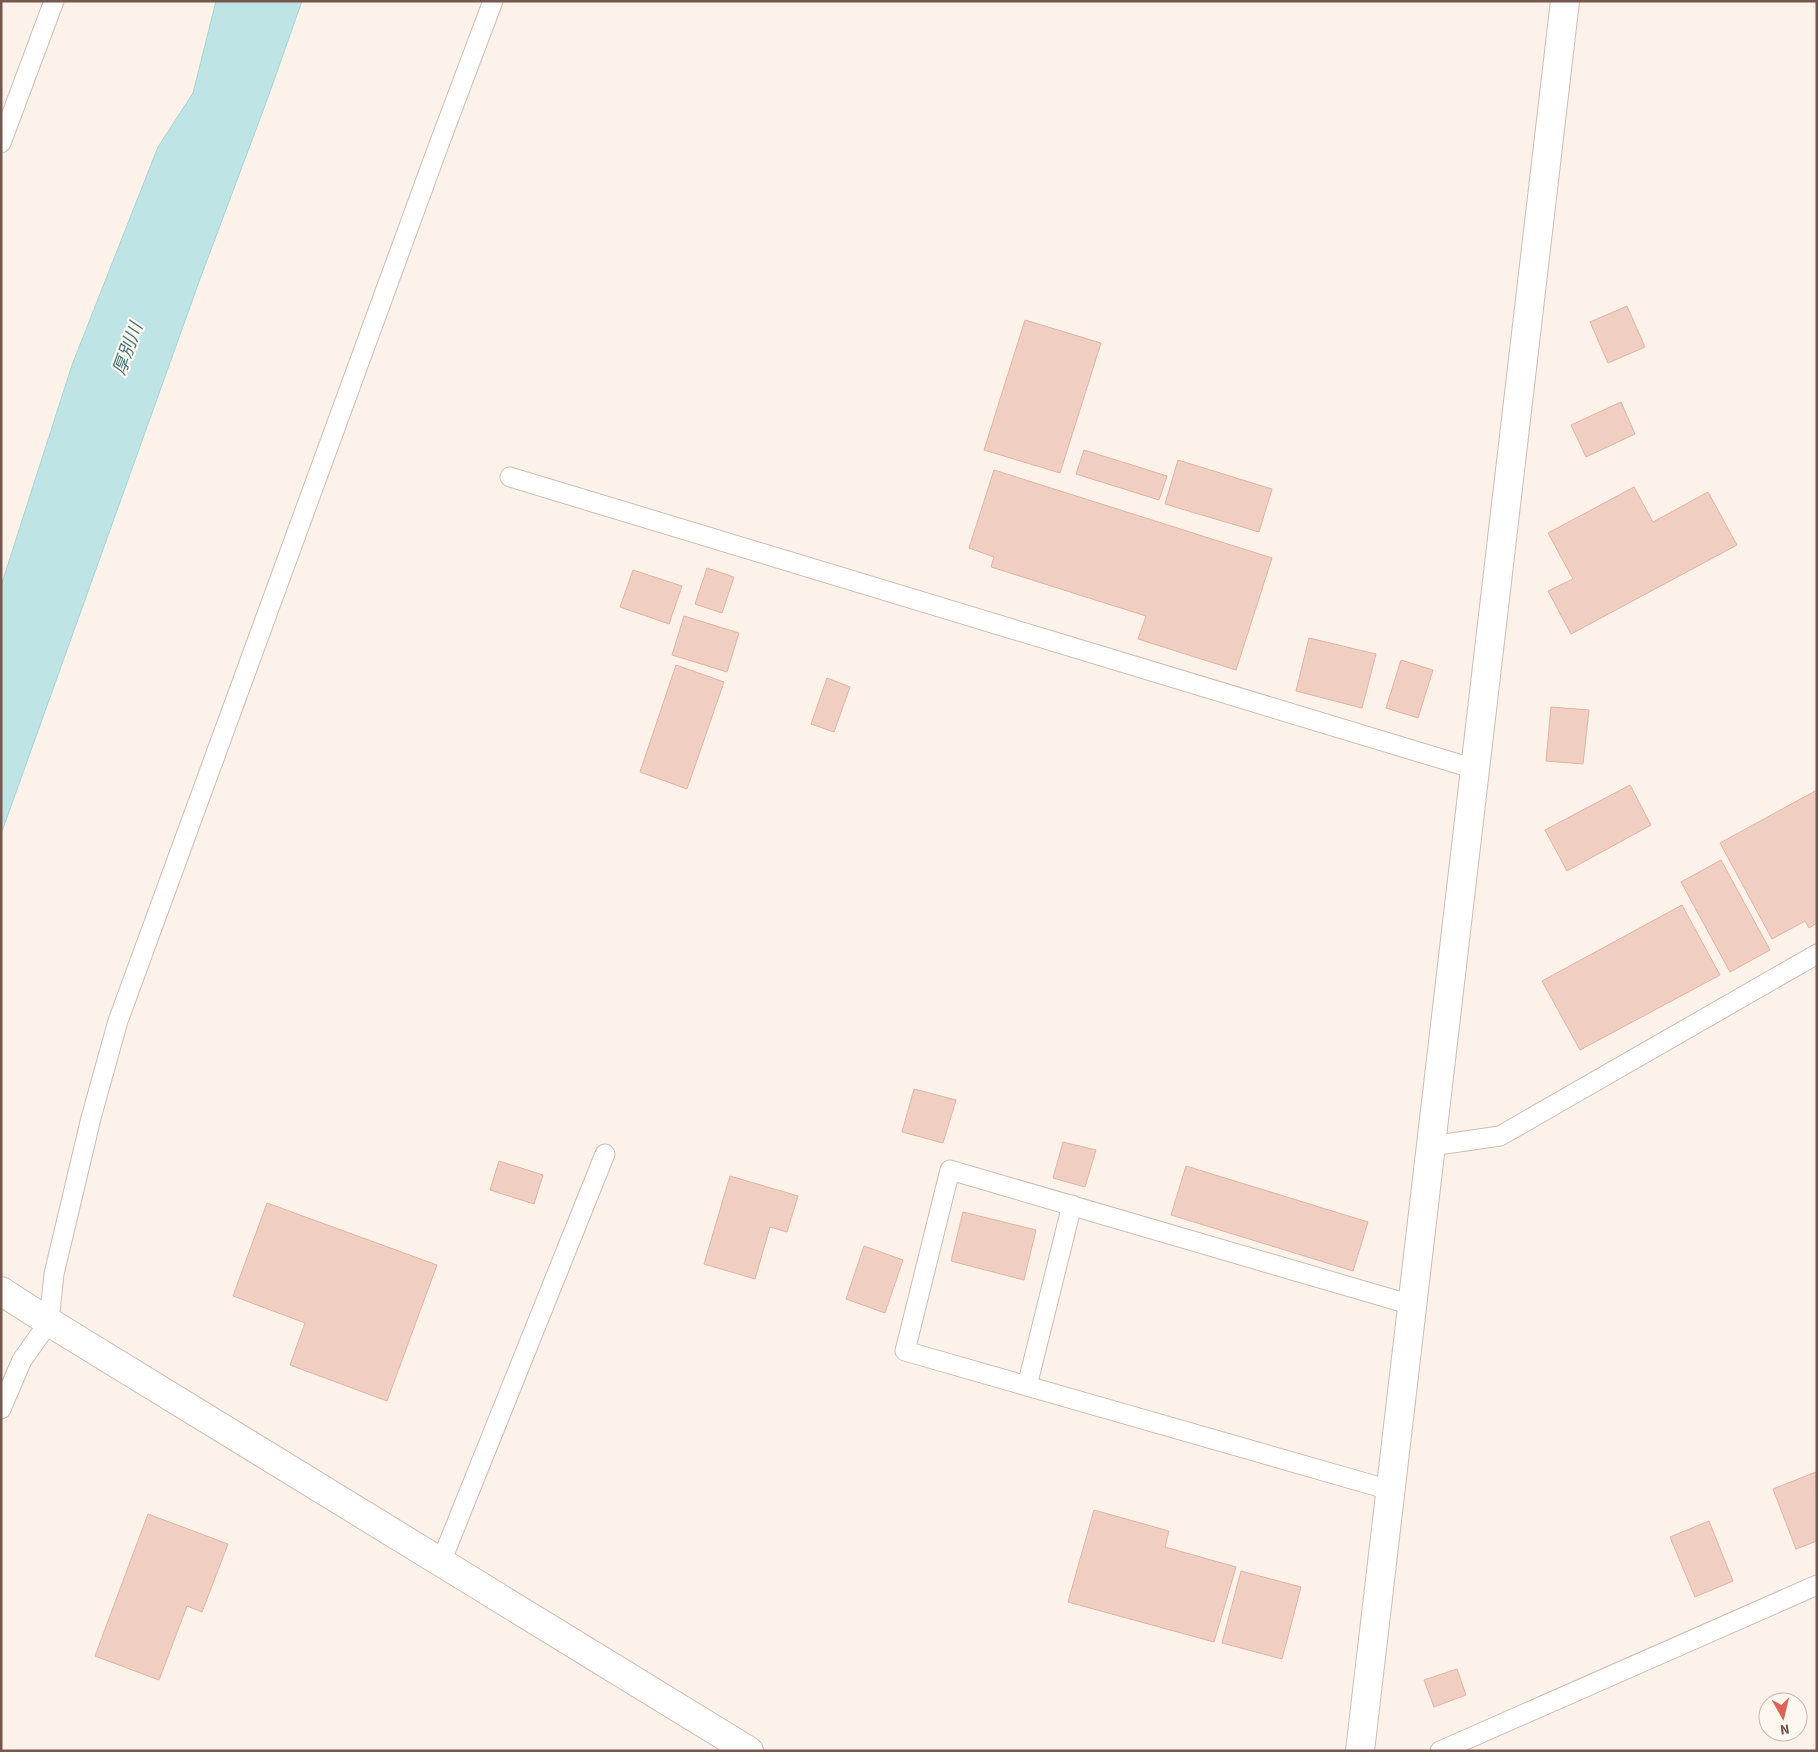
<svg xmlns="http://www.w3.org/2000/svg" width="1818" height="1752" viewBox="0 0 1818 1752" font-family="'Source Sans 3','Noto Sans JP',sans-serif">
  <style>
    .water { fill: #bee4e5; stroke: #a5d5d6 }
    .building { fill: #f0cec2; stroke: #e1b3a3 }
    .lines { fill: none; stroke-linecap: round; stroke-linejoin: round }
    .service-casing { stroke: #cfbbb2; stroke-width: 21 }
    .minor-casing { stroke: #cfbbb2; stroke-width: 30 }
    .tertiary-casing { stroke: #cfbbb2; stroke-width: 30 }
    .service { stroke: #fff; stroke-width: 19 }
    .minor { stroke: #fff; stroke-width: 28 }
    .tertiary { stroke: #fff; stroke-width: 28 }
    .labels { text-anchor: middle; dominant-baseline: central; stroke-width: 4.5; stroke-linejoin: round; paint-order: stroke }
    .water-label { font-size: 18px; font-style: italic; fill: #427779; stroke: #fef7f0 }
  </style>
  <rect width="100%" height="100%" fill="#fcf2e9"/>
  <path class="water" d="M 216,1 L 302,1 L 267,100 L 200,279 L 1,834 L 1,586 L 72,365 L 158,147 L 193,93 Z"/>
  <g class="building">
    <path d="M 1627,306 L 1645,347 L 1608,363 L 1590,322 Z"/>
    <path d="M 1025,320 L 1101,343 L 1060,473 L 984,450 Z"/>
    <path d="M 1621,402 L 1635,434 L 1586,457 L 1571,425 Z"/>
    <path d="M 1084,450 L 1167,476 L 1159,500 L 1076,474 Z"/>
    <path d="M 1178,460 L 1272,489 L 1259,532 L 1165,504 Z"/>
    <path d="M 994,470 L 1272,558 L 1236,670 L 1138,639 L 1146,616 L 991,567 L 994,557 L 969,548 Z"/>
    <path d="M 1634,487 L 1653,522 L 1708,492 L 1737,545 L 1571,634 L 1548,591 L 1573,579 L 1548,533 Z"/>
    <path d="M 707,568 L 734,577 L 722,613 L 695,604 Z"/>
    <path d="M 633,570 L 682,586 L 669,624 L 620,607 Z"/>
    <path d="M 684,616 L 739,633 L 727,672 L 672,655 Z"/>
    <path d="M 1309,638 L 1376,654 L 1362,708 L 1296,691 Z"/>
    <path d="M 1401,660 L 1433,670 L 1418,718 L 1386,708 Z"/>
    <path d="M 676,665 L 724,682 L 687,789 L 640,772 Z"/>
    <path d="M 827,678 L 850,687 L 834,732 L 811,724 Z"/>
    <path d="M 1551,707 L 1589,710 L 1583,764 L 1546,761 Z"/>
    <path d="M 1630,785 L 1651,825 L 1567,871 L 1545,830 Z"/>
    <path d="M 1817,790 L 1817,923 L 1809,928 L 1805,921 L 1772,939 L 1720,843 Z"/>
    <path d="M 1721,860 L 1770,950 L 1730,972 L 1681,882 Z"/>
    <path d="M 1682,905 L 1720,975 L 1580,1050 L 1542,981 Z"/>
    <path d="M 914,1089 L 956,1100 L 943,1143 L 902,1132 Z"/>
    <path d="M 1063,1142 L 1096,1150 L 1085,1187 L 1053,1178 Z"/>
    <path d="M 499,1161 L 543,1175 L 534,1204 L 490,1190 Z"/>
    <path d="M 1186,1166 L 1368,1222 L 1353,1271 L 1171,1215 Z"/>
    <path d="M 730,1176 L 798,1196 L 787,1232 L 770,1227 L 755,1279 L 704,1264 Z"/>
    <path d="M 267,1203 L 437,1265 L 387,1401 L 290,1365 L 305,1323 L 233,1296 Z"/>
    <path d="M 963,1212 L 1036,1230 L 1024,1280 L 951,1261 Z"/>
    <path d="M 864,1246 L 903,1260 L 885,1313 L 846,1299 Z"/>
    <path d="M 1816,1472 L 1817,1541 L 1796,1549 L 1773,1489 Z"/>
    <path d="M 1094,1510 L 1169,1531 L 1165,1547 L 1236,1567 L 1214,1642 L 1068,1602 Z"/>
    <path d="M 148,1514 L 228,1544 L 202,1612 L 187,1606 L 159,1680 L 95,1656 Z"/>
    <path d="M 1709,1521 L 1733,1581 L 1695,1597 L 1670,1537 Z"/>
    <path d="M 1241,1571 L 1301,1587 L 1282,1659 L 1222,1643 Z"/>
    <path d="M 1457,1669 L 1466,1695 L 1434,1707 L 1424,1680 Z"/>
  </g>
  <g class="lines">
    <defs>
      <g id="service">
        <path d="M 1,143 L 54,1"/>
        <path d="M 510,477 L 1475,769"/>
        <path d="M 1431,1146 L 1500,1136 L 1817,954"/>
        <path d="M 1027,1386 L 1072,1205"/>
        <path d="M 1,1409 L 22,1360 L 49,1322 L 54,1274 L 91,1118 L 118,1021 L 438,147 L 493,1"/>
        <path d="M 1390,1490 L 905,1351 L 950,1170 L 1412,1305"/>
        <path d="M 441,1562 L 605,1154"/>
        <path d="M 1440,1751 L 1817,1585"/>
      </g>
      <path id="minor" d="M 1360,1751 L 1565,1"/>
      <path id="tertiary" d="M 1,1291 L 49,1322 L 749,1751"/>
    </defs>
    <use href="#service" class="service-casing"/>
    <use href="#minor" class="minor-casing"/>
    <use href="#tertiary" class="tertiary-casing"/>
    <use href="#service" class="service"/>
    <use href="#minor" class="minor"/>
    <use href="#tertiary" class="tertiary"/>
  </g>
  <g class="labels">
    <g class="water-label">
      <text transform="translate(128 349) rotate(-70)">厚別川</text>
    </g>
  </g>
  <rect width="1818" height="1752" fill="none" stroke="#75574e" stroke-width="5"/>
  <g transform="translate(1783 1717) rotate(172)"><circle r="24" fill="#fef7f0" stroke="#c7b7af"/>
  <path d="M0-4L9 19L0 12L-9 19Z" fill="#de6255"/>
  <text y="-8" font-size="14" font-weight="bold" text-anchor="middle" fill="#75574e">N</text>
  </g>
</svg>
